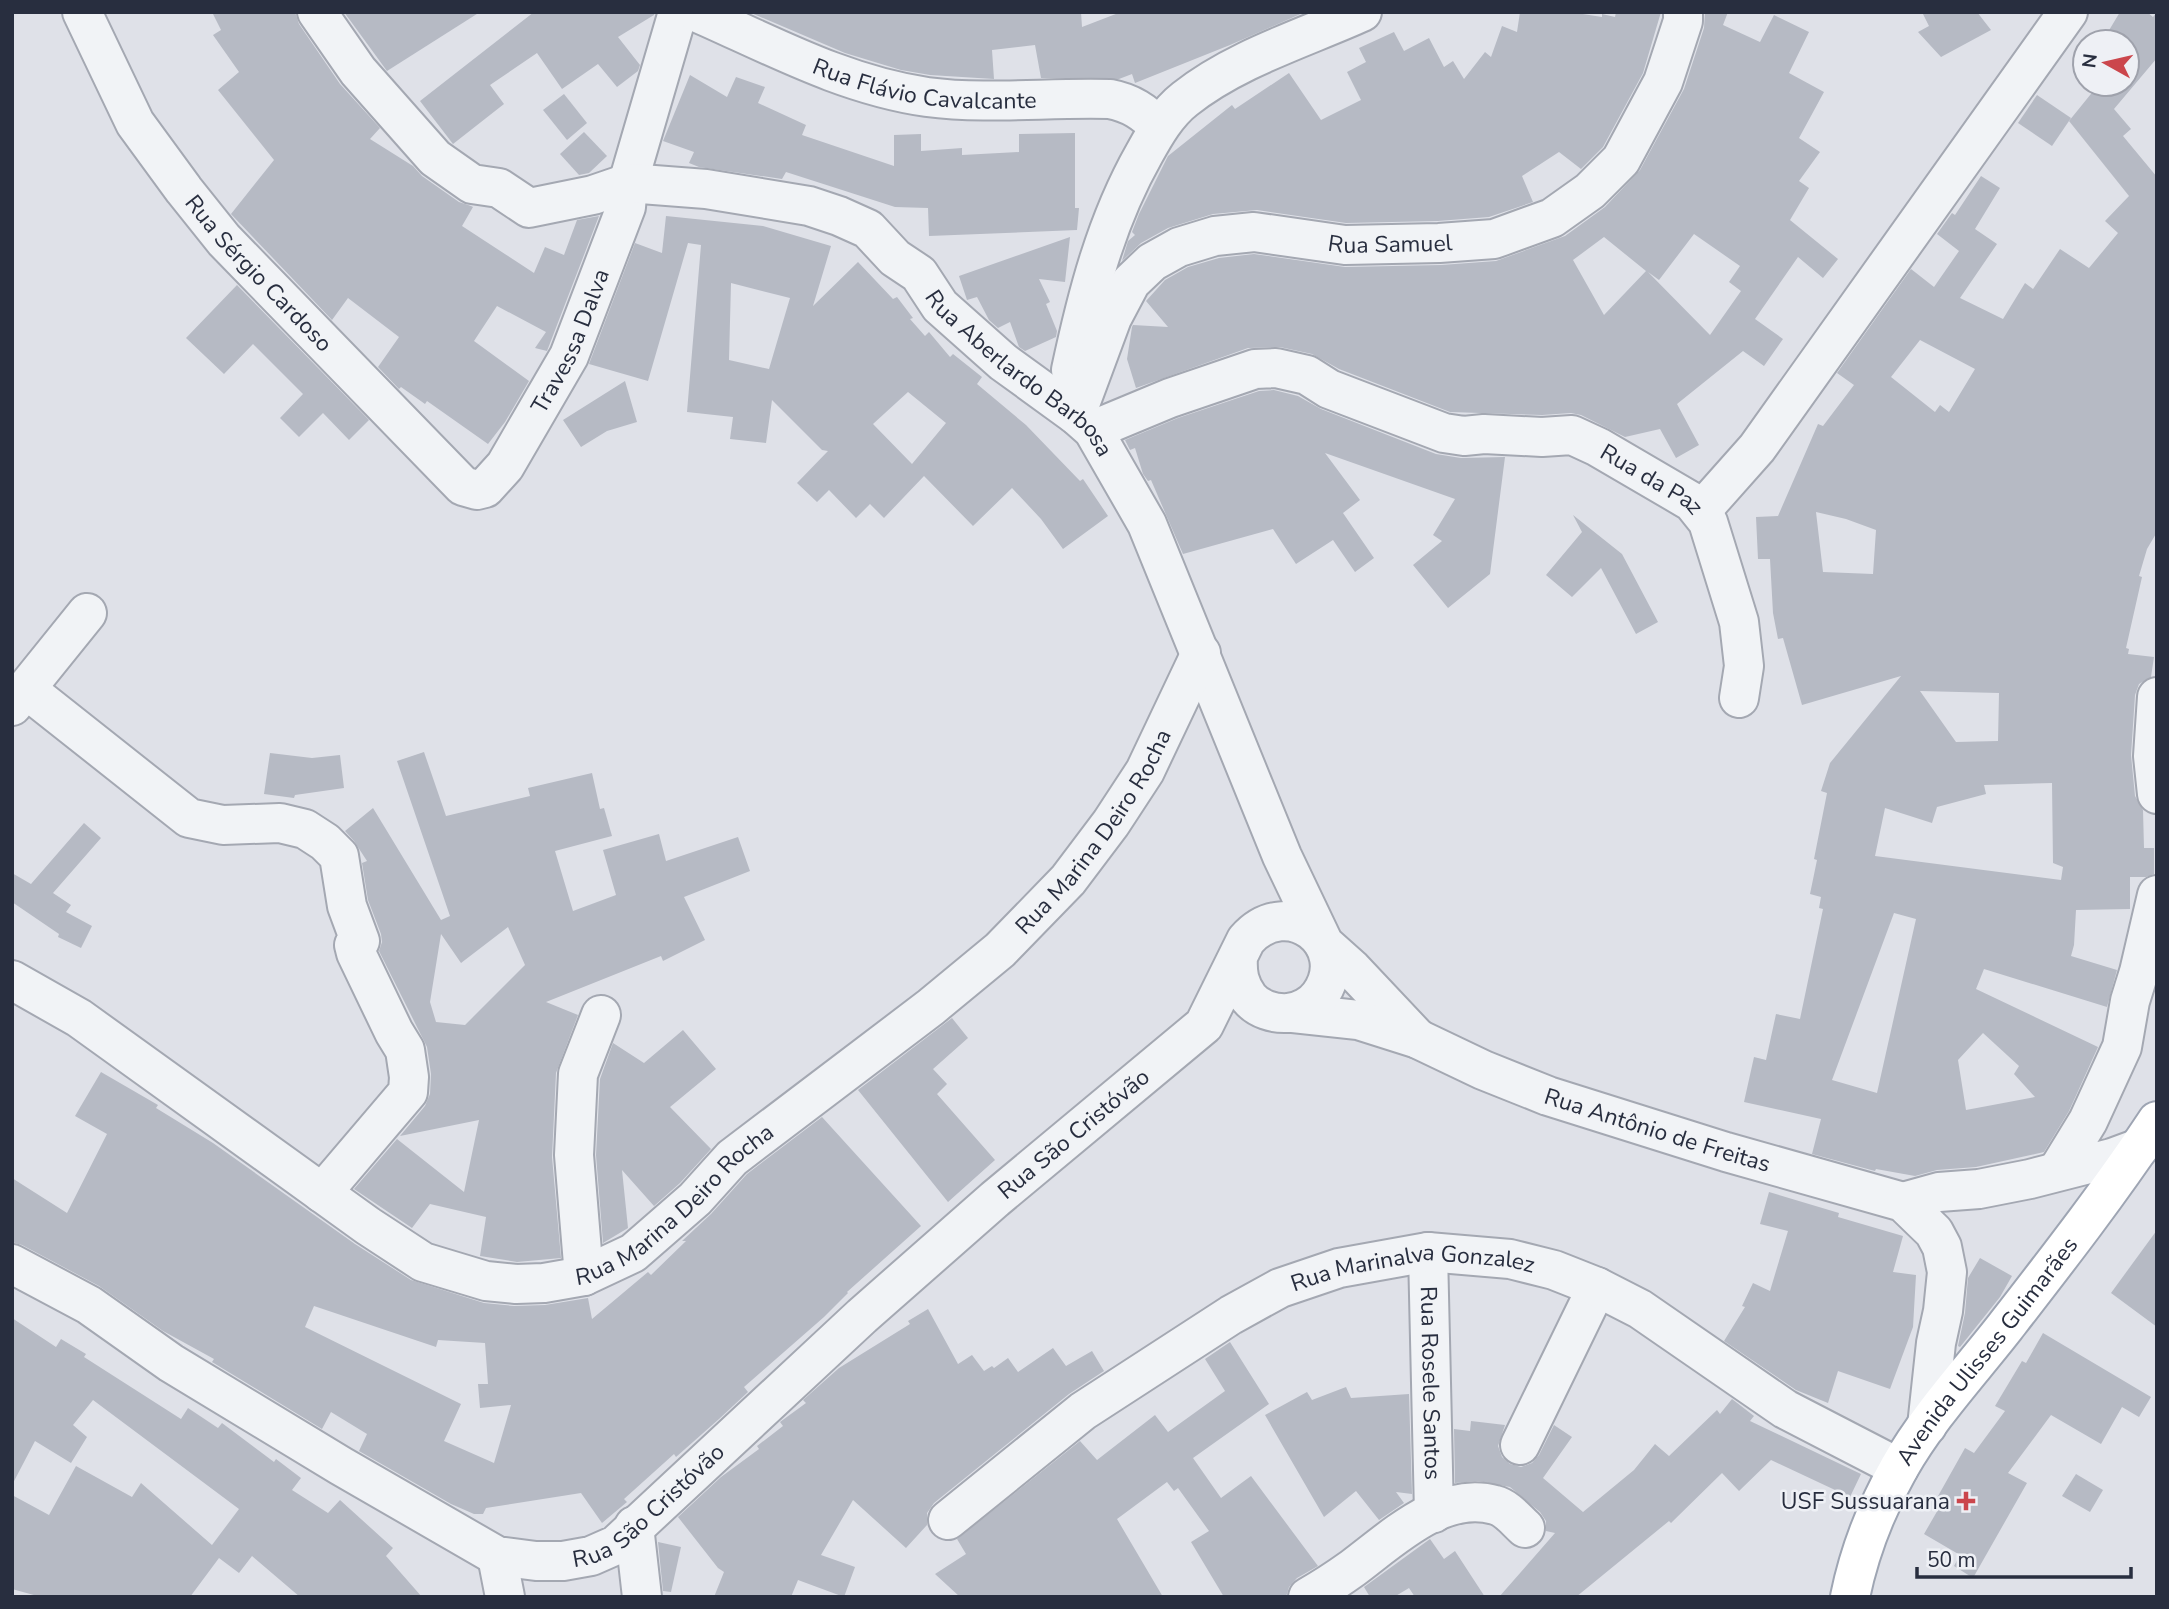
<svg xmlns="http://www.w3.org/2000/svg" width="2169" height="1609" viewBox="0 0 2169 1609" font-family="'Nunito Sans',sans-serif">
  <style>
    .building { fill: #b6bac4; fill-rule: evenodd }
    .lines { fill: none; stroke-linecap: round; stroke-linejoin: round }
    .minor-casing { stroke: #a4a8b2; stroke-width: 42 }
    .major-casing { stroke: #9ea5b3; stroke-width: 42 }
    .minor { stroke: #f1f3f6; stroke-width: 38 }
    .major { stroke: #fff; stroke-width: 38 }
    .poi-dot { fill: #cb464c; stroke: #eef0f5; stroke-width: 2.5 }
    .labels { text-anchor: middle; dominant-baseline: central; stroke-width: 5; stroke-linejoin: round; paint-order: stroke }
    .street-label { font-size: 23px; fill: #282e3f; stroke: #eef0f5 }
    .poi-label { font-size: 23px; fill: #282e3f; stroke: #eef0f5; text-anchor: end }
  </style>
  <rect width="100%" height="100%" fill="#dfe1e8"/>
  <g class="building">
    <path d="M 212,12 L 295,12 L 299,24 L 340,84 L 380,128 L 370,139 L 413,166 L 422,176 L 459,202 L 471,206 L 473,207 L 462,226 L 534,273 L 545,247 L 564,255 L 577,220 L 599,216 L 547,351 L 535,348 L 546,332 L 497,306 L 474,341 L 529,381 L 505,422 L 488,444 L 427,401 L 425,404 L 401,387 L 399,389 L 378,367 L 399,337 L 348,298 L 332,320 L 231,214 L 274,160 L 218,90 L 239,72 L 213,35 L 221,30 Z"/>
    <path d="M 344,12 L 480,12 L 387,71 Z"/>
    <path d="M 534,12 L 655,12 L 654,15 L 618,37 L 640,65 L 638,71 L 617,87 L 598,64 L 562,89 L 537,53 L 490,85 L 504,104 L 453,144 L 420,101 Z"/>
    <path d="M 749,12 L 1081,12 L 1082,27 L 1121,12 L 1305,12 L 1230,45 L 1135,83 L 1132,74 L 1119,79 L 1041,78 L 1035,45 L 992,50 L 994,79 L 930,75 L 901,70 L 845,53 Z"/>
    <path d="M 1520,12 L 1570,12 L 1602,17 L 1602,14 L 1615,17 L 1616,12 L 1661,12 L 1643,73 L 1603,147 L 1581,169 L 1559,152 L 1522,176 L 1533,202 L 1489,217 L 1438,221 L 1346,223 L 1257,210 L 1213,214 L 1168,228 L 1141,243 L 1122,261 L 1128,241 L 1135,235 L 1132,232 L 1139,214 L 1168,156 L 1232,105 L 1235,109 L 1289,73 L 1321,120 L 1361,100 L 1347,72 L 1366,62 L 1359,48 L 1394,32 L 1404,51 L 1429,38 L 1444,67 L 1453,61 L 1464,79 L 1485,52 L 1491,57 L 1502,26 L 1517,32 Z"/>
    <path d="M 1705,12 L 1728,12 L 1723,25 L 1760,42 L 1774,15 L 1809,32 L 1789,73 L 1824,92 L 1799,138 L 1820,152 L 1799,181 L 1809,188 L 1790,220 L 1838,259 L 1823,278 L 1798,257 L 1755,319 L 1783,339 L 1764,366 L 1743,351 L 1677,404 L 1699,445 L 1676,458 L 1660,429 L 1625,437 L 1581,415 L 1571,413 L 1542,415 L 1450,412 L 1339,369 L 1312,354 L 1280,347 L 1248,348 L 1136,388 L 1127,359 L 1132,327 L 1133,325 L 1168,327 L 1146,301 L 1165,280 L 1188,267 L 1219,258 L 1254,254 L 1345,267 L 1441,265 L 1496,261 L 1565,236 L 1605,207 L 1640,170 L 1684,89 L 1704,28 ZM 1694,234 L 1740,266 L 1729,282 L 1741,291 L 1710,335 L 1648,272 L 1659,280 ZM 1604,237 L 1646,271 L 1604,315 L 1573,260 Z"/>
    <path d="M 1922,12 L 1977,12 L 1991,30 L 1941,57 L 1918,32 L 1929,26 Z"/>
    <path d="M 2120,12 L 2147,12 L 2153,17 L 2157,12 L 2157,58 L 2114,109 L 2131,129 L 2123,136 L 2157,177 L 2157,532 L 2147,549 L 2139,576 L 2142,577 L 2126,648 L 2129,649 L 2128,654 L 2154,657 L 2151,677 L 2139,684 L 2135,695 L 2131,755 L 2135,796 L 2143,810 L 2144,848 L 2154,848 L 2154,874 L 2146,877 L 2130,877 L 2130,909 L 2076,910 L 2074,945 L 2071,956 L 2117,970 L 2107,1007 L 1984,969 L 1976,989 L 2098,1047 L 2069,1111 L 2044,1152 L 1976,1167 L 1937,1170 L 1915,1176 L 1876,1169 L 1875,1171 L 1812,1154 L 1821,1119 L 1744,1102 L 1754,1057 L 1766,1060 L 1776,1014 L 1800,1019 L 1823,909 L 1819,908 L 1821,897 L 1810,894 L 1817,860 L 1814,859 L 1827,793 L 1821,791 L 1830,763 L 1901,676 L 1802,705 L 1783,638 L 1778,639 L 1773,613 L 1770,559 L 1758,559 L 1756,517 L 1778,516 L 1818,424 L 1823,426 L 1854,385 L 1837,373 L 1911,269 L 1934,287 L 1959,251 L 1937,234 L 1952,213 L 1955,215 L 1981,176 L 2000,188 L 1975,229 L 1997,244 L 1960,298 L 2003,319 L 2025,283 L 2033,289 L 2060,249 L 2089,268 L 2118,233 L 2105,221 L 2129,196 L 2069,121 L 2099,84 L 2127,84 L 2127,49 L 2133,42 L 2102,42 ZM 1920,340 L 1975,369 L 1949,412 L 1940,405 L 1935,412 L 1891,377 ZM 1816,512 L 1846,519 L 1876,530 L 1873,574 L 1823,572 ZM 1920,691 L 1999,693 L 1998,741 L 1956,742 ZM 2052,783 L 2053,863 L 2063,867 L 2061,880 L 1875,856 L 1885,808 L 1932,823 L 1937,807 L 1986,794 L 1984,785 ZM 1894,913 L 1916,919 L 1877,1093 L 1832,1080 ZM 1983,1033 L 2019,1066 L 2014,1074 L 2035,1097 L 1966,1110 L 1958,1060 Z"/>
    <path d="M 690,75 L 727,97 L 736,77 L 765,87 L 758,103 L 806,125 L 802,135 L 894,166 L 894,135 L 921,134 L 921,151 L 962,148 L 962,155 L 1019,152 L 1019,134 L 1075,133 L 1075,208 L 1079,208 L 1077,230 L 929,236 L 928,208 L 895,207 L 786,172 L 782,179 L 699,167 L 689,163 L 694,152 L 663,141 Z"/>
    <path d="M 564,94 L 587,123 L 567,140 L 543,110 Z"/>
    <path d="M 2037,95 L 2071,118 L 2052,146 L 2018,123 Z"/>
    <path d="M 584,132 L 607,156 L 589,173 L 579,175 L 560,154 Z"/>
    <path d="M 666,216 L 763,226 L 831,246 L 813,306 L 858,262 L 893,299 L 897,297 L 913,318 L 910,319 L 925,336 L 929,332 L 950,357 L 953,354 L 982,377 L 977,384 L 1026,425 L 1080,481 L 1083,479 L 1108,516 L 1063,549 L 1041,519 L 1012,488 L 973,526 L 924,476 L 884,518 L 870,504 L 856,518 L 829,490 L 817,502 L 797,483 L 828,451 L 822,450 L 772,400 L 766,443 L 730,439 L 733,417 L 687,412 L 701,245 L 688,243 L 648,381 L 589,364 L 635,243 L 662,253 ZM 731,283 L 790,298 L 769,369 L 729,360 ZM 908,392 L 946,423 L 912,464 L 873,424 Z"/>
    <path d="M 1070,237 L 1065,282 L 1039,279 L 1050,302 L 1046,304 L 1057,331 L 1056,337 L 1025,351 L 1019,347 L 1010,322 L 998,328 L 989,320 L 977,297 L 967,300 L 959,276 Z"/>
    <path d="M 237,285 L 369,420 L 349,440 L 323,413 L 299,437 L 280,418 L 303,394 L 253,344 L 224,374 L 186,338 Z"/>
    <path d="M 625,381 L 637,422 L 607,431 L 581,447 L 563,420 Z"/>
    <path d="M 1274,390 L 1298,396 L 1321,409 L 1436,454 L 1461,458 L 1505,457 L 1490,574 L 1448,608 L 1413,565 L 1442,541 L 1433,535 L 1455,499 L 1325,453 L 1360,500 L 1343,513 L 1374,558 L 1355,572 L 1333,540 L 1296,564 L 1273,529 L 1183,554 L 1151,480 L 1148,481 L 1143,474 L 1135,448 L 1130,450 L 1125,440 L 1178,418 L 1259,391 Z"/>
    <path d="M 1573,515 L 1622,554 L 1658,622 L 1636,634 L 1601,568 L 1572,597 L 1546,575 L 1582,532 Z"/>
    <path d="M 424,752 L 446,816 L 530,796 L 528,788 L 592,773 L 600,809 L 604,808 L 612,836 L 555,851 L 573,911 L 616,895 L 603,850 L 659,834 L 666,861 L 738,837 L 750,871 L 684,897 L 705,940 L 663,961 L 661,956 L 546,1002 L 578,1015 L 556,1073 L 552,1157 L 561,1258 L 517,1262 L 480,1256 L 486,1217 L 430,1204 L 412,1228 L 354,1189 L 397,1139 L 464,1192 L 479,1120 L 400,1136 L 425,1106 L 430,1094 L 431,1074 L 427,1047 L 379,951 L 382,942 L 381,934 L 368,900 L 362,863 L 367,861 L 354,841 L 345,831 L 373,808 L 441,920 L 450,916 L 397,761 ZM 508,927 L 525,965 L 465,1025 L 436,1022 L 430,1002 L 441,934 L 461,963 Z"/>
    <path d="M 270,753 L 312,758 L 340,755 L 344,788 L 295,795 L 294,798 L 264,794 Z"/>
    <path d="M 84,823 L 101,838 L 53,893 L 71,905 L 66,912 L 92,926 L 81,948 L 58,937 L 59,934 L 12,902 L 12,873 L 31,884 Z"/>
    <path d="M 952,1018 L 968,1038 L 933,1069 L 947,1084 L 937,1094 L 995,1160 L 948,1202 L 858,1090 Z"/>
    <path d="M 683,1030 L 716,1069 L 670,1107 L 711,1149 L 680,1183 L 654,1206 L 622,1170 L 628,1228 L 603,1243 L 596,1155 L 600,1079 L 613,1043 L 644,1063 Z"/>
    <path d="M 101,1072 L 158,1105 L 156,1108 L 213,1143 L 355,1244 L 411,1280 L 484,1303 L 514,1306 L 545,1305 L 588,1298 L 592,1319 L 648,1272 L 651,1275 L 686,1241 L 682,1241 L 711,1214 L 747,1174 L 822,1117 L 921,1226 L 847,1292 L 848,1293 L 824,1317 L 744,1387 L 748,1392 L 719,1419 L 676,1457 L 674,1454 L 624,1499 L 627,1502 L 602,1523 L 581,1493 L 486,1508 L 483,1514 L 474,1514 L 451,1504 L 359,1451 L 367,1434 L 331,1412 L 322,1429 L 212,1362 L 214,1359 L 163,1331 L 99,1286 L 22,1245 L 12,1242 L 12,1178 L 67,1213 L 107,1134 L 75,1116 ZM 314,1306 L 436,1347 L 438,1340 L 485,1343 L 488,1384 L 478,1384 L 480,1408 L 511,1405 L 494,1463 L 444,1441 L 461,1404 L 305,1327 Z"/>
    <path d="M 1769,1192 L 1839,1213 L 1838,1217 L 1903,1236 L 1893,1272 L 1916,1275 L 1913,1327 L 1890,1389 L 1838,1371 L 1828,1403 L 1796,1390 L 1724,1341 L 1745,1307 L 1742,1306 L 1753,1283 L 1770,1291 L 1788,1231 L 1760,1224 Z"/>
    <path d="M 2157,1230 L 2157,1327 L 2111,1293 Z"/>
    <path d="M 1980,1258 L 2012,1276 L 2000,1297 L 1960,1347 L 1958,1346 L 1965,1313 L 1968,1278 Z"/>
    <path d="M 928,1309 L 958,1364 L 972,1355 L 984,1371 L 992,1366 L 994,1368 L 1008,1358 L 1018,1372 L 1053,1348 L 1066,1366 L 1092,1351 L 1104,1371 L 1069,1394 L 934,1503 L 927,1513 L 927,1525 L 906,1548 L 853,1500 L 821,1555 L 855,1567 L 844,1597 L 798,1580 L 791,1597 L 714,1597 L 724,1572 L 718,1568 L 678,1517 L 721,1477 L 759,1449 L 757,1446 L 783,1426 L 780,1422 L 806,1403 L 803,1400 L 839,1368 L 910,1324 L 908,1321 Z"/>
    <path d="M 12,1318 L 56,1347 L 61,1339 L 86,1354 L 84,1357 L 181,1419 L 188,1408 L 218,1428 L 222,1423 L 274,1462 L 276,1459 L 301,1478 L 292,1490 L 328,1513 L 340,1500 L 393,1548 L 386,1556 L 422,1597 L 300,1597 L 252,1556 L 239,1573 L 219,1558 L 190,1597 L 41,1597 L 12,1589 L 12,1495 L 49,1515 L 76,1466 L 132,1497 L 141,1483 L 212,1545 L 239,1509 L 93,1400 L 73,1425 L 87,1437 L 71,1463 L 35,1441 L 12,1485 Z"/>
    <path d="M 2043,1333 L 2151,1397 L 2139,1417 L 2122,1407 L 2101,1444 L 2051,1415 L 2008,1473 L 2027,1483 L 1973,1578 L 1954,1566 L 1960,1555 L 1924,1534 L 1939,1508 L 1933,1505 L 1965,1448 L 1974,1453 L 2005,1411 L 1995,1406 L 2022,1361 L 2026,1363 Z"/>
    <path d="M 1230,1342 L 1269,1404 L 1193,1458 L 1221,1498 L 1251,1476 L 1318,1566 L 1297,1578 L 1289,1587 L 1286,1597 L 1224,1597 L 1191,1542 L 1209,1531 L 1178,1488 L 1174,1491 L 1167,1482 L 1117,1519 L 1163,1597 L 960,1597 L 935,1574 L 966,1554 L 957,1539 L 1080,1441 L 1097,1460 L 1155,1415 L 1168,1432 L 1225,1391 L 1205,1359 Z"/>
    <path d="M 1346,1387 L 1351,1398 L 1409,1394 L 1412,1494 L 1396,1492 L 1404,1503 L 1379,1520 L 1356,1491 L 1324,1517 L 1265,1415 L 1307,1392 L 1312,1400 Z"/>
    <path d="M 1732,1399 L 1754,1416 L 1750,1421 L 1861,1474 L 1850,1497 L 1771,1460 L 1739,1491 L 1722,1473 L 1671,1523 L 1669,1521 L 1576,1597 L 1499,1597 L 1555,1533 L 1546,1531 L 1546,1521 L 1540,1512 L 1510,1487 L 1478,1481 L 1455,1483 L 1454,1429 L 1470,1431 L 1471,1421 L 1505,1425 L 1498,1446 L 1502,1457 L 1510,1464 L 1521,1467 L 1532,1463 L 1539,1455 L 1554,1425 L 1572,1437 L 1543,1478 L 1583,1512 L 1634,1470 L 1655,1444 L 1669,1456 L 1717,1410 L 1720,1414 Z"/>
    <path d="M 2076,1474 L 2103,1490 L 2090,1512 L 2062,1496 Z"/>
    <path d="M 1430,1539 L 1444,1559 L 1455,1551 L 1485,1597 L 1415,1597 L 1409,1588 L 1394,1597 L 1370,1597 L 1364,1587 Z"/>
    <path d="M 658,1542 L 681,1547 L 671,1592 L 663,1591 Z"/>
  </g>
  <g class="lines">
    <defs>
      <g id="minor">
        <path id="s1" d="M 82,12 L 135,123 L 184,190 L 224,240 L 463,486 L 477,490 L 485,488 L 505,466 L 569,356 L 626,207 L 628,183 L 678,12"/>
        <path id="s2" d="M 317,12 L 358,71 L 435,158 L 472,184 L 499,188 L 529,208 L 593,195 L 628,183 L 706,189 L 809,206 L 839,216 L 868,229 L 895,258 L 919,274 L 940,306 L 1003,362 L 1076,415 L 1093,430 L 1147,524 L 1282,856 L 1324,944 L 1352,969 L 1418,1039"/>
        <path id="s3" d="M 696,12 C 773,46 844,85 927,97 C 988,105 1049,97 1110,99 C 1131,103 1144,112 1159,127"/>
        <path d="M 1071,370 C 1087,295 1106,221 1144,154 C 1155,134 1167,113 1185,99 C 1235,59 1304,38 1362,12"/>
        <path id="s4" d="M 1076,415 L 1112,318 L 1131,282 L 1152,262 L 1179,247 L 1215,236 L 1254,232 L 1345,245 L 1439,243 L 1494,239 L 1552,218 L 1590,191 L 1621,160 L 1663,82 L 1683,21 L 1683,12"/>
        <path id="s5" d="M 1093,430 L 1170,398 L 1255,369 L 1276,368 L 1307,375 L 1329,389 L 1444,433 L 1464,436 L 1484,434 L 1542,437 L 1572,435 L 1598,447 L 1692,502 L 1708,522 L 1739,622 L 1744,666 L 1739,698"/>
        <path d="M 1701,511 L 1757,448 L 2068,12"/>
        <path d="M 26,689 L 189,818 L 223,825 L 280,823 L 305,829 L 325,842 L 339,856 L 347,906 L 360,941 L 354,945 L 356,953 L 394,1032 L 405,1050 L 409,1077 L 408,1092 L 322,1193"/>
        <path d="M 2157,697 L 2153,756 L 2157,794"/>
        <path d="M 12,706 L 87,613"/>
        <path id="s6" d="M 12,980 L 79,1018 L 368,1226 L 423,1262 L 486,1281 L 516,1284 L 544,1283 L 584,1276 L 633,1253 L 695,1199 L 732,1158 L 931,1007 L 1000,950 L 1068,880 L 1111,823 L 1145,771 L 1201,653"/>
        <path id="s7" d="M 1293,1013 L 1358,1020 L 1418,1039 L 1483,1070 L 1548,1096 L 1726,1152 L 1903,1202 L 1934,1232 L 1942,1247 L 1947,1272 L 1943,1311 L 1936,1343 L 1927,1426"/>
        <path d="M 2058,1170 L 2088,1121 L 2122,1047 L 2130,1001 L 2139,972 L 2157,895"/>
        <path d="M 1903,1202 L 1939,1192 L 1979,1189 L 2030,1179 L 2112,1158 L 2139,1148"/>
        <path id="s8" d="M 1428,1252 L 1434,1513"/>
        <path id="s9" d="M 12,1264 L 89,1305 L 171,1363 L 341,1466 L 497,1556 L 536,1561 L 563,1561 L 591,1556 L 616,1545 L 862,1316 L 995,1199 L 1204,1025 L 1246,940 C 1288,892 1355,945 1320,995 C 1313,1005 1300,1012 1288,1013 C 1274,1014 1258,1009 1249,998 C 1239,985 1237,973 1238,957"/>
        <path d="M 584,1276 L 574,1155 L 578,1074 L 601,1015"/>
        <path d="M 1520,1445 L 1597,1287"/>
        <path id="s10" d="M 948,1520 L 1083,1411 L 1231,1315 L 1280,1288 L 1339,1268 L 1428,1252 L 1510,1259 L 1554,1270 L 1597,1287 L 1640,1309 L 1785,1409 L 1899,1468"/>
        <path d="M 634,1526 L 642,1597"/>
        <path d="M 497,1556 L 505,1597"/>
        <path d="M 1308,1597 C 1324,1588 1339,1578 1353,1568 C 1392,1539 1442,1490 1495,1505 C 1507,1508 1516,1520 1525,1528"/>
      </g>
      <g id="major">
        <path id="s11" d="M 1850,1597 C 1859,1553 1877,1507 1899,1468 C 1928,1417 1969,1373 2005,1327 C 2057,1260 2110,1192 2157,1121"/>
      </g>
    </defs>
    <use href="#minor" class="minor-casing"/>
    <use href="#major" class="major-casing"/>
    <use href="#minor" class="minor"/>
    <use href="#major" class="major"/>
  </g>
  <path class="poi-dot" d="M1962.5 1490.5h7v7h7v7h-7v7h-7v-7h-7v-7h7z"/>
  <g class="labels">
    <g class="street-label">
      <text stroke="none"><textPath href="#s3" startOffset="243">Rua Flávio Cavalcante</textPath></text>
      <text stroke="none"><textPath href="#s4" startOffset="418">Rua Samuel</textPath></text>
      <text stroke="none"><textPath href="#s1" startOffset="318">Rua Sérgio Cardoso</textPath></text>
      <text stroke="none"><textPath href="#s1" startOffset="807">Travessa Dalva</textPath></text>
      <text stroke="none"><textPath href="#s2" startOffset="856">Rua Aberlardo Barbosa</textPath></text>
      <text stroke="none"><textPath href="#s5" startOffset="595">Rua da Paz</textPath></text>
      <text stroke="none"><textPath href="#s6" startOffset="1346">Rua Marina Deiro Rocha</textPath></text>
      <text stroke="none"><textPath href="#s7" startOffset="385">Rua Antônio de Freitas</textPath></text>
      <text stroke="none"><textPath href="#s9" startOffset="1304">Rua São Cristóvão</textPath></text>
      <text stroke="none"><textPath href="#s6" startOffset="779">Rua Marina Deiro Rocha</textPath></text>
      <text stroke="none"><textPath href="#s10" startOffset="542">Rua Marinalva Gonzalez</textPath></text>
      <text stroke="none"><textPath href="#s11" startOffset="285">Avenida Ulisses Guimarães</textPath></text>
      <text stroke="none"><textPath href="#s8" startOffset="131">Rua Rosele Santos</textPath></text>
      <text stroke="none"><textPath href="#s9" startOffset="737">Rua São Cristóvão</textPath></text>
    </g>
    <g class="poi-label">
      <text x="1950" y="1501">USF Sussuarana</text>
    </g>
  </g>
  <rect width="2169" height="1609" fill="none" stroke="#282e3f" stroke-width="28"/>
  <g transform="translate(2106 63) rotate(278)"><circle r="33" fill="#eef0f5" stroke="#9fa2ac" stroke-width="2"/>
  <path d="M0-5L12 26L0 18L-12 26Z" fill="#cb464c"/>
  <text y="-10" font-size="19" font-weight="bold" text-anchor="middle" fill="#282e3f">N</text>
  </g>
  <path d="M1917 1567v10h214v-10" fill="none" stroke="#282e3f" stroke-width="3.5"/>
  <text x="1927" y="1567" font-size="21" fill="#282e3f" stroke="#eef0f5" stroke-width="5" paint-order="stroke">50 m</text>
</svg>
